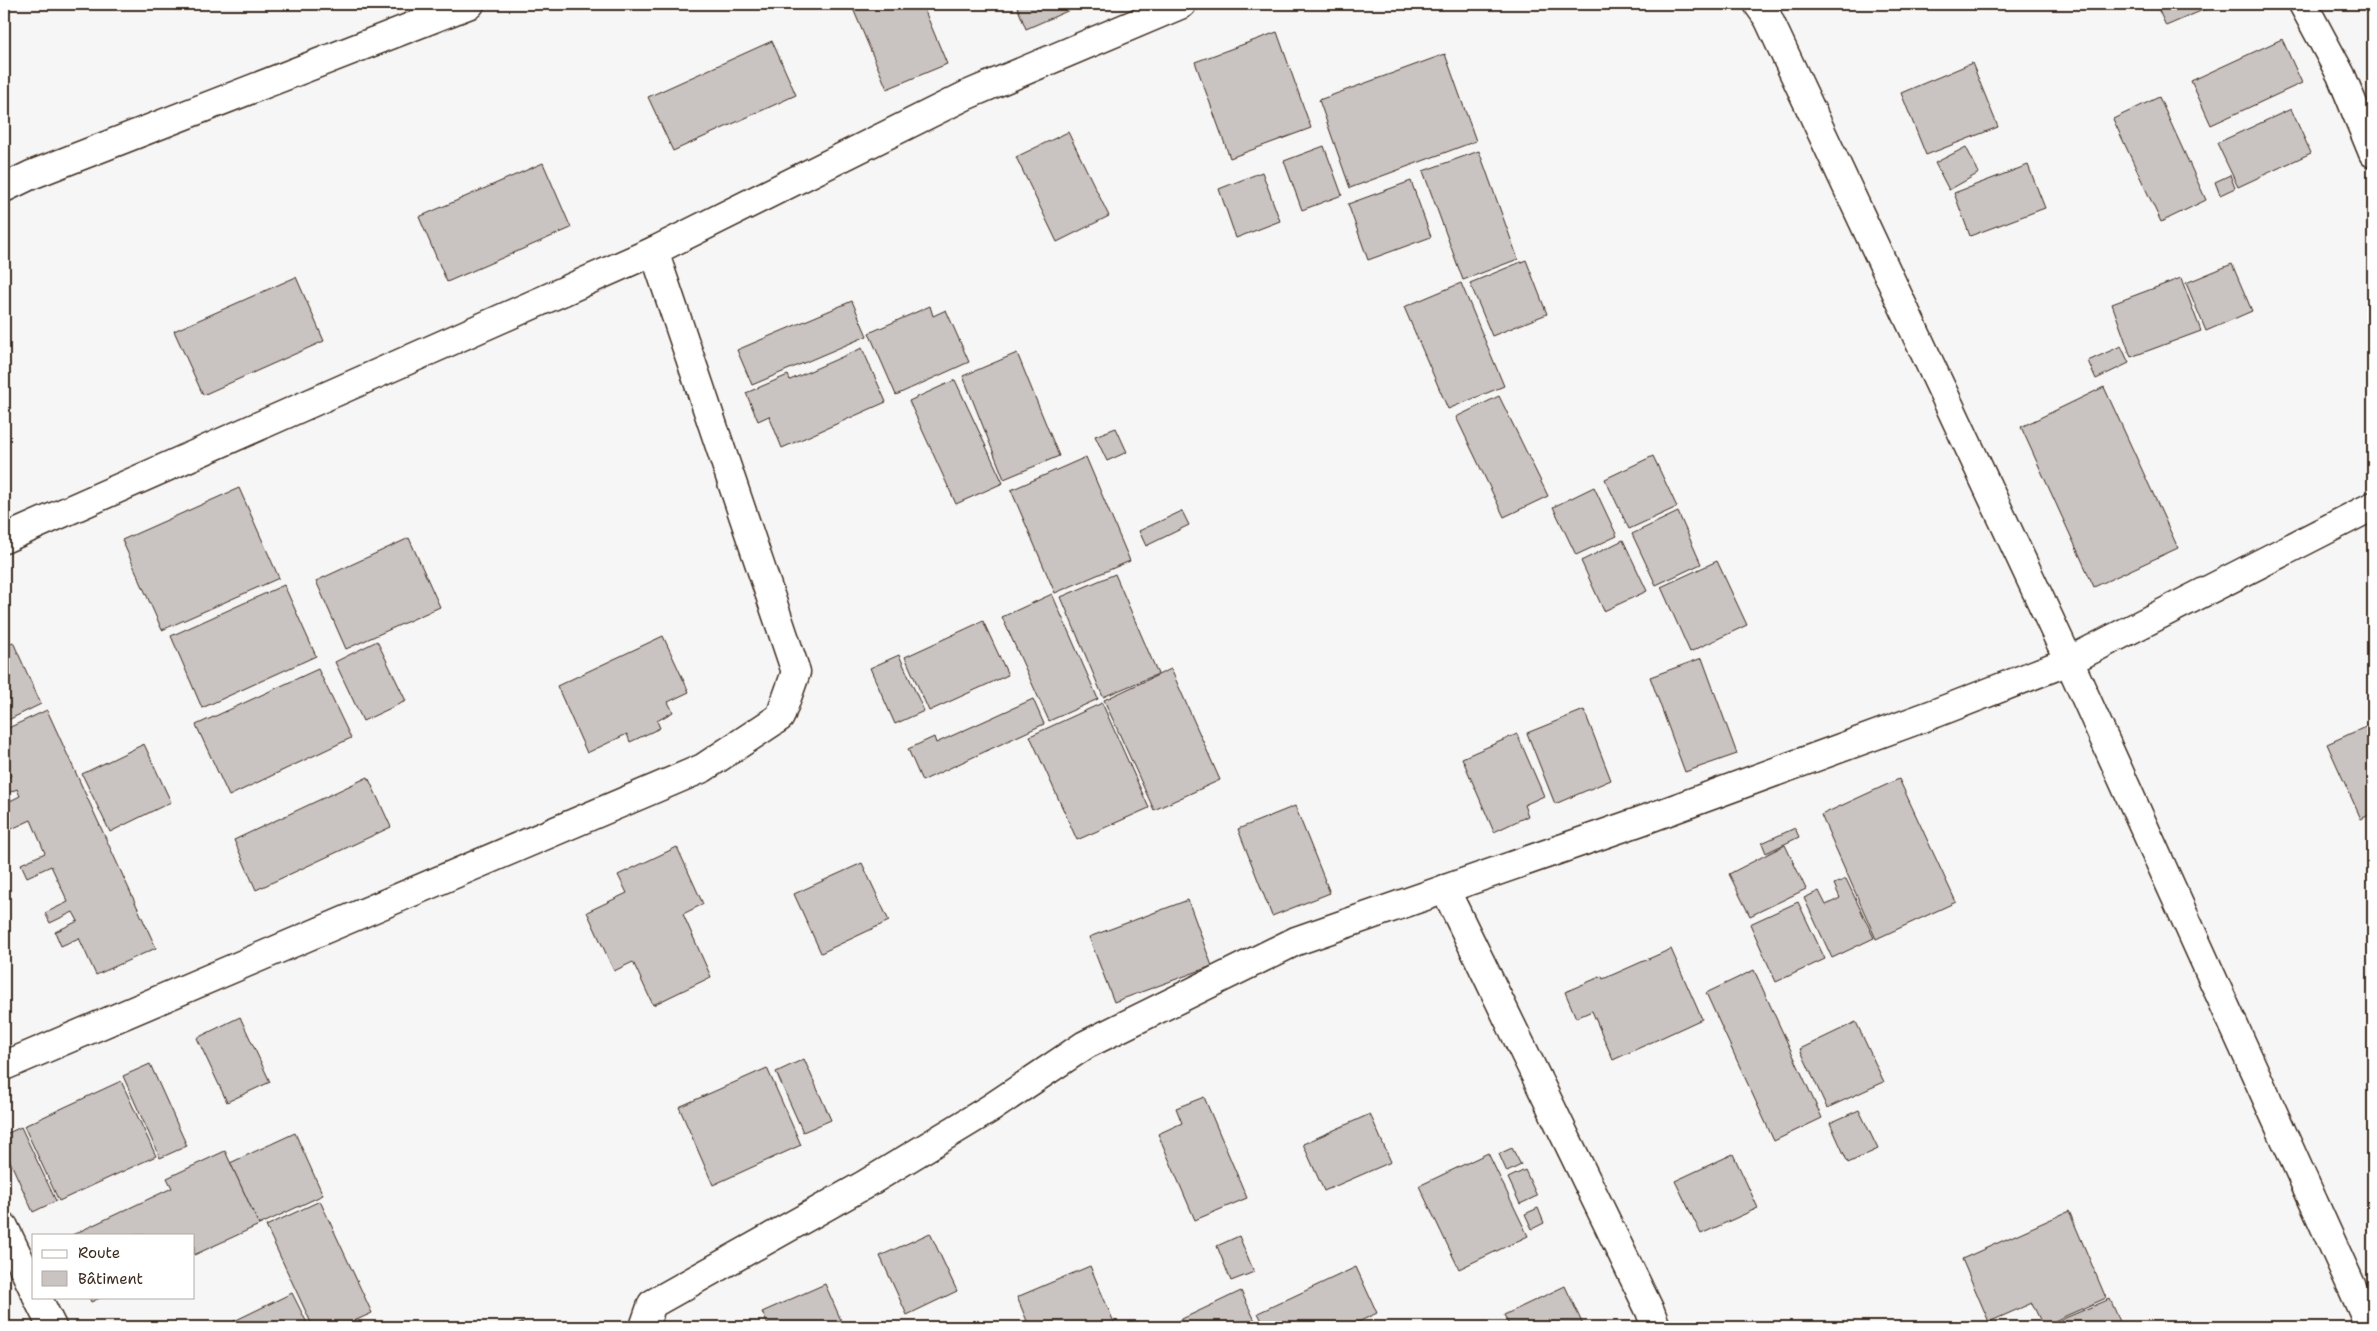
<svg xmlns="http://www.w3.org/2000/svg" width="2377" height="1331" viewBox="0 0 2377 1331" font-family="'Shantell Sans',sans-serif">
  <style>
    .building { fill: #c9c3c1; stroke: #3b2a1e }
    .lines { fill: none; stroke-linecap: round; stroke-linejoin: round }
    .minor-casing { stroke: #3b2a1e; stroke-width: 31 }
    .minor { stroke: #fff; stroke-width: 28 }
  </style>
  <rect width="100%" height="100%" fill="#f7f6f6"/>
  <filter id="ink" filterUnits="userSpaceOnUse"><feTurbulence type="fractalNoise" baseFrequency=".02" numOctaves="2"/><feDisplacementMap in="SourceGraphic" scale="10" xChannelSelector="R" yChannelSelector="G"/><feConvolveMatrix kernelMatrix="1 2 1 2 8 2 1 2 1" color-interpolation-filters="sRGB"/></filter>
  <g filter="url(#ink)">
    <g class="building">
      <path d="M 851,4 L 922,4 L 947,64 L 887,89 Z"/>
      <path d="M 1016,4 L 1078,4 L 1079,6 L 1026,29 Z"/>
      <path d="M 2156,4 L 2217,4 L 2166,26 Z"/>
      <path d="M 1277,32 L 1311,128 L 1230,158 L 1195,62 Z"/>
      <path d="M 2282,39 L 2302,83 L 2211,125 L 2191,81 Z"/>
      <path d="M 772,41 L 796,95 L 673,151 L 648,97 Z"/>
      <path d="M 1445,54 L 1476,141 L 1350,188 L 1319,100 Z"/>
      <path d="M 1972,63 L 1998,127 L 1926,155 L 1901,93 Z"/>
      <path d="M 2159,97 L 2206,200 L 2161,222 L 2113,119 Z"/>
      <path d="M 2291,109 L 2311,153 L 2238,187 L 2217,143 Z"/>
      <path d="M 1068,132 L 1109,216 L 1057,242 L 1016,157 Z"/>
      <path d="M 1324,146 L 1342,195 L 1302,210 L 1284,161 Z"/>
      <path d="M 1966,147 L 1979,173 L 1949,190 L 1935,163 Z"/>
      <path d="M 1479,151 L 1518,259 L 1463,280 L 1423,171 Z"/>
      <path d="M 543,163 L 571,228 L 447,282 L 419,217 Z"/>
      <path d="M 2028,165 L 2045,208 L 1970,236 L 1954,193 Z"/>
      <path d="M 1262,172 L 1280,221 L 1236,238 L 1219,189 Z"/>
      <path d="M 2230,175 L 2235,188 L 2220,195 L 2215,182 Z"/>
      <path d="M 1411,181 L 1431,237 L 1368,260 L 1348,204 Z"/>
      <path d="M 1526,260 L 1547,314 L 1492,336 L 1470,283 Z"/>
      <path d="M 2232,264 L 2252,311 L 2206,331 L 2186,283 Z"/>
      <path d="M 296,277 L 324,341 L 203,395 L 174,331 Z"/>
      <path d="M 2181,278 L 2201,331 L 2131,357 L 2112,304 Z"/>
      <path d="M 1461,283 L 1504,386 L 1448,409 L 1404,307 Z"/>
      <path d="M 852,301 L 867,336 L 752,385 L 737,350 Z"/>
      <path d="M 930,306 L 933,316 L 946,310 L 969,362 L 896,395 L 869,333 Z"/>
      <path d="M 2121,346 L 2129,363 L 2096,379 L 2088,361 Z"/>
      <path d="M 862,348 L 886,402 L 782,448 L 769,416 L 758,421 L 746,393 L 788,375 L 790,380 Z"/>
      <path d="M 1017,353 L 1059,456 L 1004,479 L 963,376 Z"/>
      <path d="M 955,380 L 1003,483 L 956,504 L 909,401 Z"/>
      <path d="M 2104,387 L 2178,548 L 2094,587 L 2021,427 Z"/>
      <path d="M 1499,396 L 1548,496 L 1504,517 L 1456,417 Z"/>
      <path d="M 1116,428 L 1127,452 L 1107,461 L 1095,436 Z"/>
      <path d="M 1653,456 L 1677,507 L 1629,529 L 1605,479 Z"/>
      <path d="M 1086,457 L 1130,561 L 1055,593 L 1011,490 Z"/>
      <path d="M 1594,487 L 1617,536 L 1576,555 L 1553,507 Z"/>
      <path d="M 239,488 L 279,578 L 162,630 L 122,540 Z"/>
      <path d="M 1182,511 L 1189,525 L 1146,546 L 1139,531 Z"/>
      <path d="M 1678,512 L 1701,564 L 1656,585 L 1632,534 Z"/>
      <path d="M 409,538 L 440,607 L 346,649 L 316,581 Z"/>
      <path d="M 1623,540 L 1647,591 L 1604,611 L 1581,561 Z"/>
      <path d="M 1717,561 L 1747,625 L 1690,652 L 1661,587 Z"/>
      <path d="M 1115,574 L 1158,674 L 1103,697 L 1061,597 Z"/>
      <path d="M 284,585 L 316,656 L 202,708 L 171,636 Z"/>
      <path d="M 1052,594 L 1098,699 L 1049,721 L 1002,617 Z"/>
      <path d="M 983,621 L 1008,675 L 929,711 L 905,657 Z"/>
      <path d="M 663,636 L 689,692 L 668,702 L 673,712 L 657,721 L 660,728 L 630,742 L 627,734 L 587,753 L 557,686 Z"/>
      <path d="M 377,641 L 406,701 L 363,721 L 335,662 Z"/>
      <path d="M 13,642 L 41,704 L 4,722 L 4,646 Z"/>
      <path d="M 899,655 L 924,711 L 895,724 L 870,668 Z"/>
      <path d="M 1702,658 L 1737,754 L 1685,772 L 1650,677 Z"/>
      <path d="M 318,669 L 351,738 L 229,796 L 196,725 Z"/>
      <path d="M 1171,669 L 1220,780 L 1154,810 L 1104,700 Z"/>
      <path d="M 1033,699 L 1044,724 L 922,781 L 908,749 L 934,737 L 936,743 Z"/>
      <path d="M 1102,703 L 1149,808 L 1077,840 L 1030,736 Z"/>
      <path d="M 47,710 L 156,948 L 96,975 L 79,938 L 61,946 L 55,932 L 78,921 L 73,912 L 50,923 L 45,913 L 68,902 L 51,866 L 27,877 L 21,864 L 45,853 L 31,820 L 5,832 L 4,829 L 4,804 L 20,796 L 17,789 L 4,795 L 4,779 L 11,776 L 4,761 L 4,730 Z"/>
      <path d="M 1584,710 L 1611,780 L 1555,804 L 1527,733 Z"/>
      <path d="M 2372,724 L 2373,813 L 2361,819 L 2327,744 Z"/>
      <path d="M 1517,734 L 1544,796 L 1524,805 L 1528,816 L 1494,832 L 1462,758 Z"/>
      <path d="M 144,744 L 171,802 L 110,832 L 82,774 Z"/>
      <path d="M 368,777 L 391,827 L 256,890 L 234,840 Z"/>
      <path d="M 1899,779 L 1956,902 L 1876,939 L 1821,815 Z"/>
      <path d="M 1295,806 L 1330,893 L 1272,916 L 1238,829 Z"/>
      <path d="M 1795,828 L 1799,837 L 1766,853 L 1762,843 Z"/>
      <path d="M 1785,845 L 1806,889 L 1750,916 L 1729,874 Z"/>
      <path d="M 677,847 L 703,904 L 683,914 L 711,977 L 653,1005 L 633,962 L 614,971 L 587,912 L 627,893 L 618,875 Z"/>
      <path d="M 862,863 L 889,921 L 821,953 L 794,894 Z"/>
      <path d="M 1846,879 L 1874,938 L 1832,958 L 1804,898 L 1819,891 L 1826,905 L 1840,898 L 1834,884 Z"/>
      <path d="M 1188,900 L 1212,966 L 1114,1002 L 1089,937 Z"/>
      <path d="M 1798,902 L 1825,959 L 1776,982 L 1750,924 Z"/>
      <path d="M 1671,949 L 1702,1019 L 1613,1060 L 1592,1011 L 1576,1018 L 1565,992 L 1602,976 L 1603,979 Z"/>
      <path d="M 1754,970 L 1822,1118 L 1774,1141 L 1706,993 Z"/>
      <path d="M 240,1017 L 270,1082 L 227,1102 L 197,1038 Z"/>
      <path d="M 1856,1022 L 1884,1082 L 1827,1108 L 1800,1049 Z"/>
      <path d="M 804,1059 L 831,1120 L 803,1132 L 776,1072 Z"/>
      <path d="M 150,1064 L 187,1146 L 160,1158 L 123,1076 Z"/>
      <path d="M 767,1068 L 801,1145 L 713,1185 L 679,1107 Z"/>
      <path d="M 121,1081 L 156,1156 L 59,1201 L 24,1126 Z"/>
      <path d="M 1204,1097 L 1247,1198 L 1195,1220 L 1158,1134 L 1182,1123 L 1176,1108 Z"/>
      <path d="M 1859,1110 L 1878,1149 L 1848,1163 L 1830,1123 Z"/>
      <path d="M 1370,1114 L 1391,1162 L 1324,1191 L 1303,1144 Z"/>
      <path d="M 21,1127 L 56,1201 L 33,1212 L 4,1148 L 4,1135 Z"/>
      <path d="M 295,1133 L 323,1195 L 259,1225 L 230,1163 Z"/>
      <path d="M 1512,1148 L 1521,1165 L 1507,1172 L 1499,1154 Z"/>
      <path d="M 225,1151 L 259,1225 L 194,1255 L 194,1235 L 72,1235 L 172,1188 L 167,1178 Z"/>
      <path d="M 1488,1153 L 1528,1236 L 1459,1269 L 1419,1186 Z"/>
      <path d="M 1733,1154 L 1758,1208 L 1701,1234 L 1675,1181 Z"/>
      <path d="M 1525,1170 L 1537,1196 L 1520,1204 L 1508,1178 Z"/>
      <path d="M 320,1201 L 372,1313 L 341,1327 L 313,1327 L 266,1226 Z"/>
      <path d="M 1538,1208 L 1544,1223 L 1532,1229 L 1525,1214 Z"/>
      <path d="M 2069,1211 L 2106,1298 L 2043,1326 L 2032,1303 L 1989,1322 L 1962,1259 Z"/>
      <path d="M 930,1233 L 957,1291 L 907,1315 L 880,1256 Z"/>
      <path d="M 1239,1236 L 1254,1272 L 1231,1281 L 1217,1246 Z"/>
      <path d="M 1090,1266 L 1116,1327 L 1013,1327 L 1027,1321 L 1017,1297 Z"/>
      <path d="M 1356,1267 L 1377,1313 L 1348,1327 L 1265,1327 L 1258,1313 Z"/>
      <path d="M 825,1284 L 844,1327 L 769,1327 L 762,1312 Z"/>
      <path d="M 1565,1286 L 1584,1327 L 1510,1327 L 1504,1315 Z"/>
      <path d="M 1241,1291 L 1258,1327 L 1165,1327 Z"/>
      <path d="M 292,1293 L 309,1327 L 227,1327 L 226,1325 Z"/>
      <path d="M 89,1297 L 102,1297 L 91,1302 Z"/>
      <path d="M 2110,1299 L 2122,1326 L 2044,1327 Z"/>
      <path d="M 522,1322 L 524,1327 L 512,1327 Z"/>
    </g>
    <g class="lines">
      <defs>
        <g id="minor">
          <path d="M 1758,4 L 1768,18 L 2069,661 L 2370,1327"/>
          <path d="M 2303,4 L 2341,75 L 2373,153"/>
          <path d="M 4,188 L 31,175 L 470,4"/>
          <path d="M 4,539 L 654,251 L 967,95 L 1182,4"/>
          <path d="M 1445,889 L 1650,1311 L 1656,1327"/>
          <path d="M 4,1066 L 703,768 L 780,717 L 796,672 L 654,251"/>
          <path d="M 4,1227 L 34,1290"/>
          <path d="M 37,1297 L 52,1327"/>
          <path d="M 644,1327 L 652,1304 L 864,1185 L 991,1108 L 1085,1045 L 1296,941 L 1641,821 L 1936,713 L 2069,661 L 2373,506"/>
        </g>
      </defs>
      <use href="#minor" class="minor-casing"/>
      <use href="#minor" class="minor"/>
    </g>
  </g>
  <rect width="2377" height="1331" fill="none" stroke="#fff" stroke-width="20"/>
  <rect x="10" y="10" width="2357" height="1311" fill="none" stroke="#3b2a1e" stroke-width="2" filter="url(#ink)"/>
  <rect x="32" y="1234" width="162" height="65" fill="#ffffff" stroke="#b1aaa5"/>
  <rect x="42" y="1250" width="25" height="8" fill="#ffffff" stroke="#b1aaa5"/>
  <text x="78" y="1258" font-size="15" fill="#3b2a1e">Route</text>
  <rect x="42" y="1271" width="25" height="15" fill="#c9c3c1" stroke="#b1aaa5"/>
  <text x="78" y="1284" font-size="15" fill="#3b2a1e">Bâtiment</text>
</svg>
